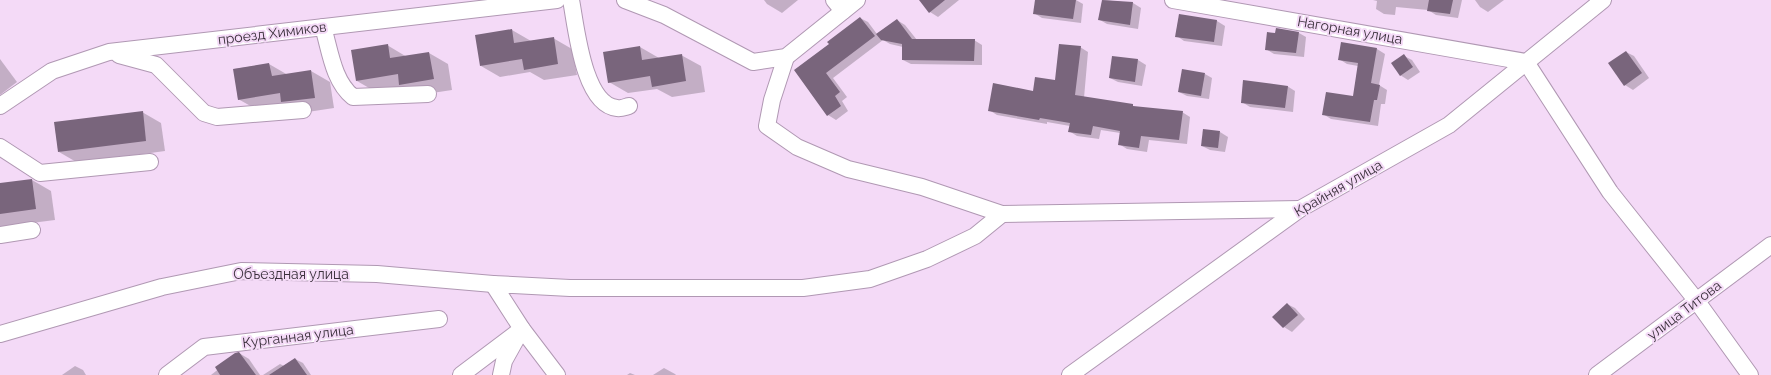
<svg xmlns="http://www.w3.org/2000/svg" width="1771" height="375" viewBox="0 0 1771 375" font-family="Raleway,sans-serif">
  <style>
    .shadow { fill: #0003 }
    .building { fill: #79657c }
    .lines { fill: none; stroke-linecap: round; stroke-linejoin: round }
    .minor-casing { stroke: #b098b3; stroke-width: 18 }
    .minor { stroke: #fff; stroke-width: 16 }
    .labels { text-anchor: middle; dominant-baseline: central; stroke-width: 4; stroke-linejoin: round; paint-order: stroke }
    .street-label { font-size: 14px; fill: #3a303b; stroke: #f4daf7 }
  </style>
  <rect width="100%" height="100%" fill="#f4daf7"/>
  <g class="shadow">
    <path d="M 764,0 L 798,0 L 782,13 L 767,4 Z"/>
    <path d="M 920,0 L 959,0 L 938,17 L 930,12 Z"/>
    <path d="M 1036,0 L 1076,0 L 1083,4 L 1081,23 L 1042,18 L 1034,13 Z"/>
    <path d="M 1103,0 L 1133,3 L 1141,8 L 1138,29 L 1107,24 L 1100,20 Z"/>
    <path d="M 1373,0 L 1462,0 L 1458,18 L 1436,15 L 1428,10 L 1396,7 L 1395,15 L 1384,14 L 1376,9 L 1377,1 Z"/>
    <path d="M 1475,0 L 1504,0 L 1488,12 L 1480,7 Z"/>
    <path d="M 1180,15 L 1217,21 L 1225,26 L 1222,46 L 1184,41 L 1177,36 Z"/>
    <path d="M 860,18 L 868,22 L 877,34 L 897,20 L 905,25 L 917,40 L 974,40 L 982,45 L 982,65 L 911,64 L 903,60 L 903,47 L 890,44 L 883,40 L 833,78 L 847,97 L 842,101 L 848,111 L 836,120 L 828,115 L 795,70 L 830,44 Z"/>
    <path d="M 512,30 L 531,41 L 553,38 L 572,49 L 577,75 L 544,80 L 530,72 L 500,77 L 481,66 Z"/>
    <path d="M 1299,33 L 1306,37 L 1304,57 L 1274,54 L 1266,49 Z"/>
    <path d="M 1342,43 L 1377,49 L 1385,54 L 1379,85 L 1387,90 L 1385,104 L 1381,104 L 1378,126 L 1331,119 L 1323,114 L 1354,97 L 1358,66 L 1347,64 L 1339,59 Z"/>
    <path d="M 387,45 L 407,57 L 429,53 L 448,64 L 452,90 L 419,95 L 376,92 L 357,81 Z"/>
    <path d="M 640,47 L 659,58 L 681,55 L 701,66 L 705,92 L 672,97 L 657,89 L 628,93 L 609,82 Z"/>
    <path d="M 1080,47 L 1088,52 L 1084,98 L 1136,107 L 1182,112 L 1190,117 L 1187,144 L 1149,140 L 1147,152 L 1127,149 L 1119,144 L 1120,133 L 1101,130 L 1099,139 L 1077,136 L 1069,131 L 1070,126 L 1047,122 L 1047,124 L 997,115 L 989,110 L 1056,82 Z"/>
    <path d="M 1626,52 L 1634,56 L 1649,78 L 1633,90 L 1625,85 Z"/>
    <path d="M 1404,56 L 1412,60 L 1420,72 L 1408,80 L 1400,75 Z"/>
    <path d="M 0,59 L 17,82 L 0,95 Z"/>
    <path d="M 1138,60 L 1146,65 L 1142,86 L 1118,82 L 1110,78 Z"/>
    <path d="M 269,64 L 288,75 L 311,71 L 330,82 L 334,108 L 301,113 L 258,110 L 238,99 L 234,69 Z"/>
    <path d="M 1205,74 L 1212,78 L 1209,99 L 1187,96 L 1179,92 Z"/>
    <path d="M 1287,86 L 1295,91 L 1293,112 L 1250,107 L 1242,102 Z"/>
    <path d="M 142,112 L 161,123 L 165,151 L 78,163 L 59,152 Z"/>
    <path d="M 1220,132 L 1228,137 L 1225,152 L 1210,150 L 1202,146 Z"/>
    <path d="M 32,180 L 51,191 L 55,220 L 0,227 L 0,185 Z"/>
    <path d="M 1287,304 L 1295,308 L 1305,319 L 1292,332 L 1284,327 Z"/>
    <path d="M 239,353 L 249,359 L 260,375 L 211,375 Z"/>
    <path d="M 295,359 L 303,363 L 311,375 L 263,375 L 280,364 L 284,366 Z"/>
    <path d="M 75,366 L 83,370 L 86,375 L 62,375 Z"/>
    <path d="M 664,368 L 675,374 L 676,375 L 653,375 Z"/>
    <path d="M 630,373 L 635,375 L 627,375 Z"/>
  </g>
  <g class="building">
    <path d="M 919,0 L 945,0 L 929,13 Z"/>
    <path d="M 1035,0 L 1076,0 L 1073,19 L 1033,14 Z"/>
    <path d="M 1102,0 L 1133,2 L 1130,25 L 1098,20 Z"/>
    <path d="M 1429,0 L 1453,0 L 1450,14 L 1427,11 Z"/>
    <path d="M 1179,14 L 1217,20 L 1214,42 L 1175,37 Z"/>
    <path d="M 860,17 L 875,36 L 826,73 L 840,92 L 835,96 L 841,106 L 827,116 L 794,70 L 829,44 L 827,42 Z"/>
    <path d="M 897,19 L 912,39 L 975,39 L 974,61 L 902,60 L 902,44 L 881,40 L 876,34 Z"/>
    <path d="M 1276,28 L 1299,32 L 1296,53 L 1265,50 L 1267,32 L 1275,33 Z"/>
    <path d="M 512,29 L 514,43 L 554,37 L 558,64 L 524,70 L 522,59 L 480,66 L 475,35 Z"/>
    <path d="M 1341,42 L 1377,48 L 1371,83 L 1380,85 L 1377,100 L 1374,100 L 1370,122 L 1322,115 L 1326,92 L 1353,96 L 1358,63 L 1338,60 Z"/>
    <path d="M 388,44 L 390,58 L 429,52 L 434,79 L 399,85 L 398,74 L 356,81 L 351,50 Z"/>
    <path d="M 1059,44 L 1081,46 L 1075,95 L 1133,104 L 1133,106 L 1183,111 L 1179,140 L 1141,136 L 1139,148 L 1118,145 L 1120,131 L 1093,126 L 1091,135 L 1068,132 L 1070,123 L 1040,118 L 1039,120 L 988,111 L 993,83 L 1033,91 L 1035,77 L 1055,80 Z"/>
    <path d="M 640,46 L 642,60 L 682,54 L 686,81 L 652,87 L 650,76 L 608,83 L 603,52 Z"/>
    <path d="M 1626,51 L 1642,73 L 1624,86 L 1608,63 Z"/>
    <path d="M 1404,54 L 1413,67 L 1400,76 L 1391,63 Z"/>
    <path d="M 1112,56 L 1138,59 L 1135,82 L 1109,78 Z"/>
    <path d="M 269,63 L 272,76 L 311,70 L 315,98 L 281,102 L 280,93 L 238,100 L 233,69 Z"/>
    <path d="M 1182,69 L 1205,73 L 1201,96 L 1178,92 Z"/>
    <path d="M 1243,80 L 1288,86 L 1285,108 L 1241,103 Z"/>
    <path d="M 143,111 L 146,141 L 58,152 L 54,122 Z"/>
    <path d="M 1203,129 L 1220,131 L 1218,148 L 1201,146 Z"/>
    <path d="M 32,179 L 36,209 L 0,214 L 0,183 Z"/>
    <path d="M 1287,303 L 1298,315 L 1283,328 L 1272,317 Z"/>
    <path d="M 239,352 L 256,375 L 220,375 L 215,367 L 235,353 Z"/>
    <path d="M 295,358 L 307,375 L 269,375 Z"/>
  </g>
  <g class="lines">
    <defs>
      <g id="minor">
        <path d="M 571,0 C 576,25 583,105 617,108 C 620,109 625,107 629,106"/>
        <path d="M 625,0 L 664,15 L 753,62 L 786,57 L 857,0"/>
        <path d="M 834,0 L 843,11"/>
        <path d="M 1173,0 L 1526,62 L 1610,192 L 1696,300 L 1750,375"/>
        <path d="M 323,27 C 330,50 333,81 353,97 L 428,94"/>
        <path d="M 119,55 L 156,65 L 204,113 L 217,117 L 303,110"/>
        <path d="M 786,57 L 772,100 L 767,126 L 797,147 L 848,169 L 922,187 L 1002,214 L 1300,209"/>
        <path d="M 0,106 L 52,71 L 109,52 L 557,0"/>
        <path d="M 0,147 L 40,173 L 150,162"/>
        <path d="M 0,235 L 32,230"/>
        <path d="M 0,334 L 162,287 L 241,271 L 377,274 L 493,284"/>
        <path d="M 167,375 L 204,347 L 439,319"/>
        <path d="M 461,375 L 522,329"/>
        <path d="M 501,375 L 504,361 L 519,334"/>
        <path d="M 557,375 L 522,329 L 493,284 L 570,288 L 803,288 L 870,279 L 927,259 L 975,236 L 1002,214"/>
        <path d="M 1070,375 L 1300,209 L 1449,125 L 1603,0"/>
        <path d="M 1597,375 L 1771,245"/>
      </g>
    </defs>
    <use href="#minor" class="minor-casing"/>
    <use href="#minor" class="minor"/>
  </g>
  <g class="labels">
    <g class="street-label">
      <text transform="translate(1350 30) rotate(10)">Нагорная улица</text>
      <text transform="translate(272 33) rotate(-7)">проезд Химиков</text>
      <text transform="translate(1338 188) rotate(-30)">Крайняя улица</text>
      <text x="291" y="274">Объездная улица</text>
      <text transform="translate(1684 310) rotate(-37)">улица Титова</text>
      <text transform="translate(298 336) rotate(-7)">Курганная улица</text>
    </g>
  </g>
</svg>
